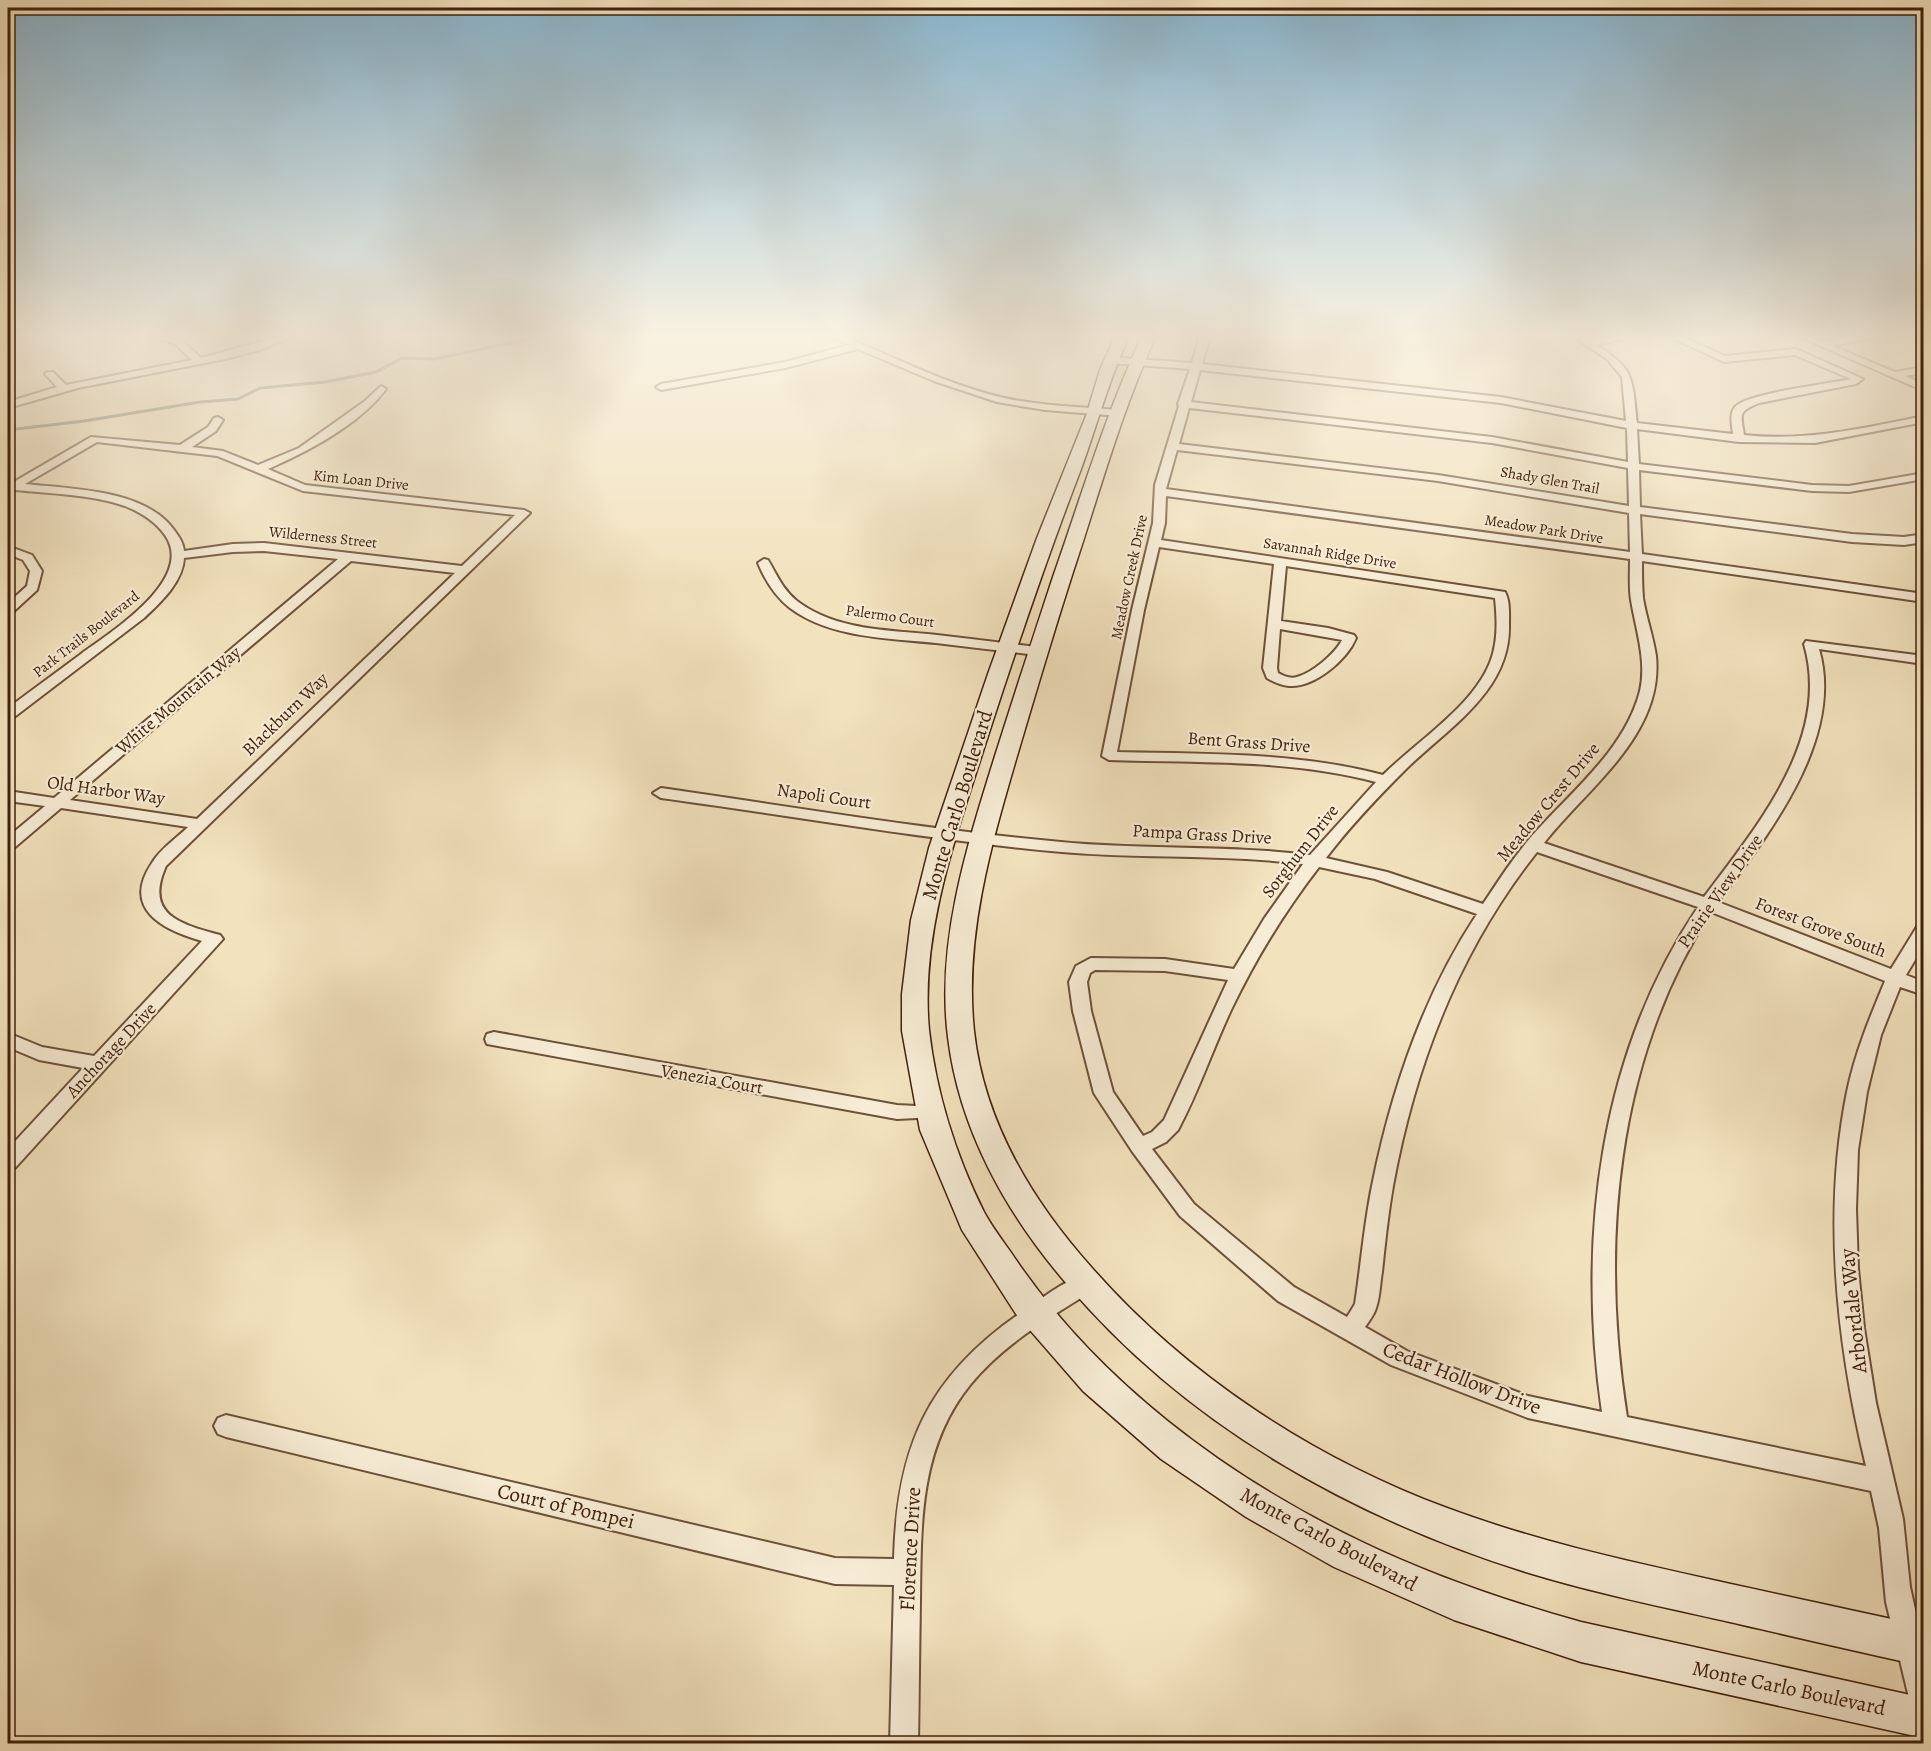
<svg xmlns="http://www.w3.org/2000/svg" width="1931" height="1751" viewBox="0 0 1931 1751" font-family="Alegreya,serif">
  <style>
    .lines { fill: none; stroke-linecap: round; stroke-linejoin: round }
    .stream { stroke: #777f70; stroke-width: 3 }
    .street-casing { stroke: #6d5138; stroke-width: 4 }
    .secondary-casing { stroke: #41210c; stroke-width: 3 }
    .street { fill: #f7ecd5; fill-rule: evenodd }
    .secondary { fill: #f7ecd5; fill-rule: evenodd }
    .labels { text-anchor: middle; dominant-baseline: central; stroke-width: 4.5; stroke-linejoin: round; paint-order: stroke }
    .far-street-label { font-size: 15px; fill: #41210c; stroke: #f7ecd5 }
    .street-label { font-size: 18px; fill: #41210c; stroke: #f7ecd5 }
    .near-street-label { font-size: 21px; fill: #41210c; stroke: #f7ecd5 }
  </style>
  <rect width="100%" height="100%" fill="#f2e2be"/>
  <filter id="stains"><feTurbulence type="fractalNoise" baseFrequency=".00333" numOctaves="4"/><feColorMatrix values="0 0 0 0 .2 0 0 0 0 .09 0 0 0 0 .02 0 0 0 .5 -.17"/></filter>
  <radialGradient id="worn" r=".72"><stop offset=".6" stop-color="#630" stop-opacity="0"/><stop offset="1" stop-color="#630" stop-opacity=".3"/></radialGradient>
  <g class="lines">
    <g class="stream">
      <path d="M 695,336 L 705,336"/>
      <path d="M 8,430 L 84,421 L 200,402 L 238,399 L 260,388 L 325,382 L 376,372 L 402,358 L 435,359 L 544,336"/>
    </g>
    <defs>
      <g id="street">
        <path d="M 153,336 C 177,336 183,341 201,358 L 281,336 L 295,336 L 260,350 L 225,359 L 78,388 L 8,408 L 8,402 L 57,387 L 45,374 L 47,372 L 53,372 L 66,385 L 192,360 L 175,344 Z"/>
        <path d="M 831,336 L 843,336 C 896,358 948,385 1004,398 C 1041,406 1081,407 1119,410 L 1124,413 L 1119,416 L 1045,410 L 997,402 L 934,381 L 858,349 L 785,368 L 661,390 L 656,387 L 661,384 L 785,362 L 849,345 Z"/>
        <path d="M 1200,336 L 1210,336 L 1202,364 L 1501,397 L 1626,421 L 1622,377 L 1607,359 L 1572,336 L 1583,336 L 1589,340 L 1613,336 L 1635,336 L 1596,345 C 1636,369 1632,380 1637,423 L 1733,434 C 1732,425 1729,414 1735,407 C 1747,393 1829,384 1851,379 L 1795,355 L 1724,362 L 1668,336 L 1680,336 L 1725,356 L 1796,349 L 1863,379 L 1856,384 L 1759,403 C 1737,412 1741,414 1744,435 C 1805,442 1864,428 1924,416 L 1924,422 L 1815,443 L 1739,442 L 1637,429 L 1639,464 L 1812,485 L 1849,486 L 1924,473 L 1924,479 L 1849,492 L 1812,491 L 1639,470 L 1640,507 L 1852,534 L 1904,537 L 1924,534 L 1924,542 L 1904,545 L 1852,542 L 1640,514 L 1642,554 L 1924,594 L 1924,602 L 1642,561 C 1642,573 1642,586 1643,598 C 1646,617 1653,636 1656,656 C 1664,735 1587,788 1544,843 L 1704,897 C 1756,827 1832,739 1804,644 L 1806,641 L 1924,656 L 1924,664 L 1819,649 C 1845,739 1768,835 1718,902 L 1891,969 L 1918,925 L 1924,923 L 1924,945 L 1906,975 L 1924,982 L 1924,995 L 1900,987 L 1881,1035 L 1867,1092 L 1858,1150 L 1856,1209 L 1858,1269 L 1864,1328 L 1876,1403 L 1903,1519 L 1910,1587 L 1924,1649 L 1924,1716 L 1914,1712 L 1910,1702 L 1886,1602 L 1879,1528 L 1871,1491 L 1528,1418 L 1391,1365 L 1278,1301 L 1180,1216 L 1132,1151 L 1094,1093 L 1073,1011 L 1069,982 L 1076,966 L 1091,958 L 1165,959 L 1234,969 L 1264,919 L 1303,864 C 1223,854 1143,859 1062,852 C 928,840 795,816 661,798 L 653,793 L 661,788 C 794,807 927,830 1061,842 C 1144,850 1228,845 1310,855 L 1376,782 C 1290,759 1197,763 1109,760 L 1102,756 L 1132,610 L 1153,523 L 1155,485 L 1179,406 L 1178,404 L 1190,369 L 1110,363 L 1105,360 L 1110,357 L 1192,363 ZM 1200,370 L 1501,403 L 1627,428 L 1628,462 L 1492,437 L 1191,402 ZM 1189,408 L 1492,443 L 1628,468 L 1629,506 L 1438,475 L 1179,444 ZM 1177,450 L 1438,481 L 1629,513 L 1630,552 L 1166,489 ZM 1166,496 L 1630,559 C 1630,573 1629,587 1631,600 C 1636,630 1647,661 1640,691 C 1626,746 1577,787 1540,827 C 1518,850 1501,877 1483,904 L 1387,872 L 1326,858 C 1350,826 1378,797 1406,769 C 1449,727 1511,691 1509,624 C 1509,614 1510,601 1505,592 L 1161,540 L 1165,523 ZM 1159,547 L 1274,564 L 1263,668 L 1267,678 C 1274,682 1281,685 1289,686 C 1314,688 1347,660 1356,638 L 1354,635 L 1328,628 L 1281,621 L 1286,566 L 1495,598 C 1497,618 1498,638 1492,657 C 1477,704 1417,741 1383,775 C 1297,752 1206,754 1117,752 L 1144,610 ZM 1280,629 L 1342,640 C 1335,654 1312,673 1297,677 C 1290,679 1284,676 1278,673 L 1277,668 ZM 1537,852 L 1698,907 C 1599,1055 1577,1238 1602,1412 L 1528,1396 L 1407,1351 L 1365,1327 C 1369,1321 1374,1315 1376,1308 C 1380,1297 1380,1283 1382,1272 C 1385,1243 1388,1214 1393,1186 C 1415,1065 1460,949 1537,852 ZM 1319,867 L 1375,879 L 1477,914 C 1423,996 1391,1091 1372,1186 C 1364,1225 1361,1265 1355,1304 L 1347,1317 L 1294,1287 L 1194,1204 L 1152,1149 L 1166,1142 L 1178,1130 C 1199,1091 1213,1048 1232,1008 C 1256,958 1285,911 1319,867 ZM 1711,912 L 1885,981 C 1870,1017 1855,1053 1847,1092 C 1822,1216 1837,1345 1866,1466 L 1627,1417 C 1600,1245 1615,1060 1711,912 ZM 1095,970 L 1165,971 L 1228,980 L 1164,1120 L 1152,1132 L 1143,1136 L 1113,1092 L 1091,1011 L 1087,982 L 1090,973 Z"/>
        <path d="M 1798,336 L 1810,336 L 1824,342 L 1857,336 L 1878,336 L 1833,346 L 1895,372 L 1924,367 L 1924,373 L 1905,376 L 1924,384 L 1924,391 Z"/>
        <path d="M 381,386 L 386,389 C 360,424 307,452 268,469 L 305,485 L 524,510 L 530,513 L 166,866 C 144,915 180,924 220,935 L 223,939 L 15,1168 L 8,1170 L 8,1149 L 83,1068 L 39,1060 L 8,1047 L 8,1033 L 42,1047 L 94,1056 L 202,941 C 163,930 121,909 152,863 C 160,849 177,838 188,827 L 61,808 L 14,848 L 8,850 L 8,837 L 45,806 L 8,801 L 8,791 L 54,798 L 338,559 L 264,551 L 233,552 L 184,558 C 183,582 160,603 144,618 L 13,718 L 8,719 L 8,708 C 32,690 57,672 81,654 C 111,632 196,579 165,535 C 155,521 140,512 125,506 C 90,494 52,494 16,490 L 8,493 L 8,483 L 12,483 L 91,437 L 180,445 L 208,427 L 214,418 L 218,417 L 223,420 L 216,431 L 192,447 L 223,451 L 258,465 L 299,448 L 365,401 ZM 97,442 L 217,456 L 303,491 L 515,515 L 462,566 L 264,543 L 233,544 L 184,551 C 183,542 179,537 174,530 C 145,489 71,489 25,484 ZM 351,561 L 455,573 L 197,819 L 70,800 Z"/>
        <path d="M 8,546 L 32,555 L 42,571 L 37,590 L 13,612 L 8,613 L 8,603 L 27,586 L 30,571 L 23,560 L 8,554 Z"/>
        <path d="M 764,559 L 768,560 C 777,575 783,590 797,601 C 836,631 891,630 937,635 C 970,639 1004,643 1037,647 L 1044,651 L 1037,655 C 1003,651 970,647 936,643 C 888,638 830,638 790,608 C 775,596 765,580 758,563 Z"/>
        <path d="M 494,1032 L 897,1105 L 937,1107 L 940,1112 L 937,1117 L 897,1119 L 487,1044 L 485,1039 L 487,1034 Z"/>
        <path d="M 1084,1275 L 1092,1277 L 1095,1284 L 1092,1291 C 1049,1318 1002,1345 970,1385 C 919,1448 921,1525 920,1602 C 919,1649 919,1696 918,1744 L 890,1744 L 894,1585 L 835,1584 L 226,1437 L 218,1434 L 214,1426 L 218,1418 L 226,1415 L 835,1558 L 894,1559 C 897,1447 927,1377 1022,1312 C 1041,1299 1062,1282 1084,1275 Z"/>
      </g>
      <g id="secondary">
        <path d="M 1115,336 L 1129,336 C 1109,379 1097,425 1081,469 C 1046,560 1015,652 985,745 C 956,836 920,933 929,1030 C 936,1092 956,1156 984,1212 C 992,1227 1003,1241 1012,1254 C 1096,1380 1226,1477 1362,1542 C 1433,1576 1506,1601 1581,1622 L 1924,1698 L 1924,1738 L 1581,1662 L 1454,1620 L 1334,1567 L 1246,1517 L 1161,1459 L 1083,1391 L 1016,1314 L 962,1230 L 920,1130 L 902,1031 L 902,994 L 911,920 L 929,848 L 988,674 L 1037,538 L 1086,416 L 1100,370 Z"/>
        <path d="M 1142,336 L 1156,336 C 1121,412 1099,494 1073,572 C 1053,634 1035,695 1017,756 C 991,845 964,937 974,1031 C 984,1122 1032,1201 1092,1268 C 1187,1376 1313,1458 1447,1508 C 1538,1542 1632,1562 1726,1583 C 1792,1597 1858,1612 1924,1626 L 1924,1666 C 1859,1652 1795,1637 1730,1622 C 1663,1607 1595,1593 1529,1573 C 1352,1518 1186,1425 1066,1283 C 1006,1213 959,1129 948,1037 C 936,942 967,846 995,756 C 1014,696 1033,637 1053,577 C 1081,497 1106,413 1142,336 Z"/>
      </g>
    </defs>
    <use href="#street" class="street-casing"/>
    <use href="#secondary" class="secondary-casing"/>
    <use href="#street" class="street"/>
    <use href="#secondary" class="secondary"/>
  </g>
  <linearGradient id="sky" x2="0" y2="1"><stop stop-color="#89b8d3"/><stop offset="0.58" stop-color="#f9f2e2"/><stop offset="1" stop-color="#f9f2e2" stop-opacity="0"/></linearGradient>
  <rect width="1931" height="581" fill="url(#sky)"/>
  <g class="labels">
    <g class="far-street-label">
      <text transform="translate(361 480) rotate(6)">Kim Loan Drive</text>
      <text transform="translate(1550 480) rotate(10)">Shady Glen Trail</text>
      <text transform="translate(1544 529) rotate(9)">Meadow Park Drive</text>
      <text transform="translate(323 537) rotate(6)">Wilderness Street</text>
      <text transform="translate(1330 553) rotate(9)">Savannah Ridge Drive</text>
      <text transform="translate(1129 577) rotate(-78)">Meadow Creek Drive</text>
      <text transform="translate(890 616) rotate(8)">Palermo Court</text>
      <text transform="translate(86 634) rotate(-38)">Park Trails Boulevard</text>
    </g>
    <g class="street-label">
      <text transform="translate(178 700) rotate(-40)">White Mountain Way</text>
      <text transform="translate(285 714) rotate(-44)">Blackburn Way</text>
      <text transform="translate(1249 742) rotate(4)">Bent Grass Drive</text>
      <text transform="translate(106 790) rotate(8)">Old Harbor Way</text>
      <text transform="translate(824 796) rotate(8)">Napoli Court</text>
      <text transform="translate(1548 802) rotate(-50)">Meadow Crest Drive</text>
      <text transform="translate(1202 834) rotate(3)">Pampa Grass Drive</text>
      <text transform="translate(1300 851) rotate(-52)">Sorghum Drive</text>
      <text transform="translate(1720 891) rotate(-55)">Prairie View Drive</text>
      <text transform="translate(1821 927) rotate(21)">Forest Grove South</text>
      <text transform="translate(111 1050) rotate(-47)">Anchorage Drive</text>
      <text transform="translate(712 1079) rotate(10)">Venezia Court</text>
    </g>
    <g class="near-street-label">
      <text transform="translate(957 805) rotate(-73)">Monte Carlo Boulevard</text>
      <text transform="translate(1853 1311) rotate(-96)">Arbordale Way</text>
      <text transform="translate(1462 1378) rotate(21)">Cedar Hollow Drive</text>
      <text transform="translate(566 1506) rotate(13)">Court of Pompei</text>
      <text transform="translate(1329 1539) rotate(28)">Monte Carlo Boulevard</text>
      <text transform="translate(910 1549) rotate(-87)">Florence Drive</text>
      <text transform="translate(1789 1688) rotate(12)">Monte Carlo Boulevard</text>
    </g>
  </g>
  <rect width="1931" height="1751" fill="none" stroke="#f2e2be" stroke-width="30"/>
  <rect x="9" y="9" width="1913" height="1733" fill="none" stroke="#41210c" stroke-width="3"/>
  <rect x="15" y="15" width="1901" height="1721" fill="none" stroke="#41210c" stroke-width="1.5"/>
  <rect width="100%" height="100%" filter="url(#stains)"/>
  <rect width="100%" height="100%" fill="url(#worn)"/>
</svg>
